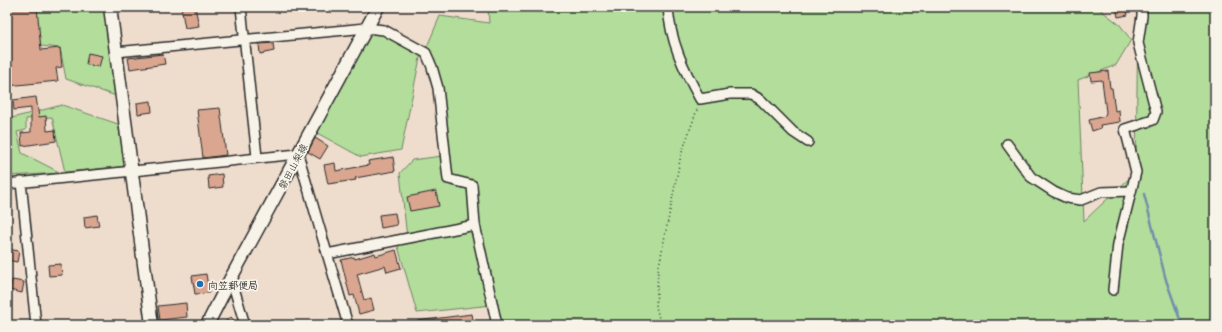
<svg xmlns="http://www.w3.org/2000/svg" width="1222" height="332" viewBox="0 0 1222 332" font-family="'Playpen Sans','Klee One',sans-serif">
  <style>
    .green { fill: #b2dd9b; stroke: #6e8463 }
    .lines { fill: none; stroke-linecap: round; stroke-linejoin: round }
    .stream { stroke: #728faa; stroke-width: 2.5 }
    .building { fill: #daa68f; stroke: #2b2b2b }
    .street-casing { stroke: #2b2b2b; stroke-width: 12 }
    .secondary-casing { stroke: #2b2b2b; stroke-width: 15 }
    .path { stroke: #2b2b2b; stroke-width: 1.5; stroke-dasharray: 1 3; stroke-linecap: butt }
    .street { stroke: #f7f3e8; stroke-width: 9 }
    .secondary { stroke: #f7f3e8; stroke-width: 12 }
    .poi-dot { fill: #1f6fb2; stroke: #f7f3e8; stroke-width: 1.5 }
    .labels { text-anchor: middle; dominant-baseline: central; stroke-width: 3.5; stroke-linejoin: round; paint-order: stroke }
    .street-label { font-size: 10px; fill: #2b2b2b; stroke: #f7f3e8 }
    .poi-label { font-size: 10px; font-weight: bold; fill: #2b2b2b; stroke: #f7f3e8; text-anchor: start }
  </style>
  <rect width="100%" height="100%" fill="#eedccd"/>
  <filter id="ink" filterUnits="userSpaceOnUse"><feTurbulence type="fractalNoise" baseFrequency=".025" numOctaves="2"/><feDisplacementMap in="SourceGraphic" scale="8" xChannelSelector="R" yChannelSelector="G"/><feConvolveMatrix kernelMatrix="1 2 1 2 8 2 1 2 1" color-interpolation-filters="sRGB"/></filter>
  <g filter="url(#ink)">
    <g class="green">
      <path d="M 35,7 L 109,7 L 122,98 L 66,79 L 60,48 L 41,46 Z"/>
      <path d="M 488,7 L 1097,7 L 1120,25 L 1131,40 L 1116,65 L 1078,80 L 1084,221 L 1136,172 L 1138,7 L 1215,7 L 1215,325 L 497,325 L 492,305 L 417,313 L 397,243 L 407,238 L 400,173 L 412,160 L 442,156 L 448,179 L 440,104 L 426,49 L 440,16 L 489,23 Z"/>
      <path d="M 370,31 L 386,31 L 421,53 L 401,150 L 361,157 L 317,133 Z"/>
      <path d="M 62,105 L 118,124 L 126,166 L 65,172 L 52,117 L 26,119 L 26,130 L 17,132 L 22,153 L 61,173 L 7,176 L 7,146 L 10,145 L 8,119 Z"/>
    </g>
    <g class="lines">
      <path class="stream" d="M 1144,194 L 1166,280 L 1182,325"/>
    </g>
    <g class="building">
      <path d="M 7,7 L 37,7 L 41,50 L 60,48 L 62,67 L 56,68 L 58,81 L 7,86 Z"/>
      <path d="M 181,7 L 195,7 L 199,26 L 185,28 Z"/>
      <path d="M 1116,7 L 1126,7 L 1128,15 L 1118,17 Z"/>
      <path d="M 273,43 L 274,51 L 260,54 L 259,44 Z"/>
      <path d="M 88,53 L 102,56 L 99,67 L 86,64 Z"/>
      <path d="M 163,54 L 165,64 L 130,69 L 128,58 Z"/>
      <path d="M 1108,71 L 1110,88 L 1112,88 L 1115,111 L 1119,110 L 1120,122 L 1100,125 L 1101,128 L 1092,131 L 1089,120 L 1105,116 L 1106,112 L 1102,80 L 1091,81 L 1090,73 Z"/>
      <path d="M 36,97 L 39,117 L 46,116 L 47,131 L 55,130 L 56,141 L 22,146 L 21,133 L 31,132 L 31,108 L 14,110 L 13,100 Z"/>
      <path d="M 151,101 L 152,112 L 138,114 L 137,103 Z"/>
      <path d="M 220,108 L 226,155 L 203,158 L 197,110 Z"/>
      <path d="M 315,138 L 328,146 L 320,159 L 308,152 Z"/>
      <path d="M 393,157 L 395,171 L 355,178 L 356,180 L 328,184 L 324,165 L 335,163 L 336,171 L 369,165 L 368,161 Z"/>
      <path d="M 222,174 L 223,187 L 209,189 L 208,176 Z"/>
      <path d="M 436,191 L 439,206 L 410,211 L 407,197 Z"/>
      <path d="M 395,213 L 397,225 L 381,228 L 379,215 Z"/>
      <path d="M 97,215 L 99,226 L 85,228 L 84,217 Z"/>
      <path d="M 7,249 L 19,251 L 17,262 L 7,260 Z"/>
      <path d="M 396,250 L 401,268 L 387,272 L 385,266 L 357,274 L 364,300 L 371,298 L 374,310 L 359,314 L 354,295 L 350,296 L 341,260 L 354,257 L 355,259 L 375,253 L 376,256 Z"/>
      <path d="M 61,264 L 62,275 L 49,276 L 48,265 Z"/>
      <path d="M 206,274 L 209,293 L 195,294 L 192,276 Z"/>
      <path d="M 12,280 L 24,282 L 22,293 L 10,290 Z"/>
      <path d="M 186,303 L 187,317 L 160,320 L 158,306 Z"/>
      <path d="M 472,314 L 474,325 L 417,325 L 417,321 Z"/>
      <path d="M 231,317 L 238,325 L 221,325 Z"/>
    </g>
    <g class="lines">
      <defs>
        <g id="street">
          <path d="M 241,7 L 257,157"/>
          <path d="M 668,7 C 670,41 684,70 700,99 L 730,94 L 751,94 L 761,100 L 793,132 L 808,142"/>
          <path d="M 116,52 L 366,28 L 384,30 L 426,53 L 432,67 L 438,88 L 448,179 L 472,185 L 475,225 L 497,325"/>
          <path d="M 1007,144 L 1031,177 L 1054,192 L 1067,198 L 1081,200 L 1101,192 L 1131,191"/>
          <path d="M 21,182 L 36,325"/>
          <path d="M 7,184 L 298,154 L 348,325"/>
          <path d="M 327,254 L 475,225"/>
          <path d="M 231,278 L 245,325"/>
          <path d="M 1113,290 L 1118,244 L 1136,172 L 1125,129 L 1153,120 L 1156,112 L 1138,43 L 1142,16 L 1142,7"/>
        </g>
        <g id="secondary">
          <path d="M 110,7 L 152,325"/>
          <path d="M 207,325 L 231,278 L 378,7"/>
        </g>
      </defs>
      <use href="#street" class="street-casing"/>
      <use href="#secondary" class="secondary-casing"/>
      <path class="path" d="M 661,325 L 656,307 L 658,271 L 681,155 L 698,107"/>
      <use href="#street" class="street"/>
      <use href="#secondary" class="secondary"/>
    </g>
  </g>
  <circle class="poi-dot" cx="200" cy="284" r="4"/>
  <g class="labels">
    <g class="street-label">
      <text transform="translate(292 166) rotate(-62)">磐田山梨線</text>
    </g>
    <g class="poi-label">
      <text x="208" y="284">向笠郵便局</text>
    </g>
  </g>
  <rect width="1222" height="332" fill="none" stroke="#f7f3e8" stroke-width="24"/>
  <rect x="12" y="12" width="1198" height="308" fill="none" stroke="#2b2b2b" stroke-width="1.5" filter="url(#ink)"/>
</svg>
